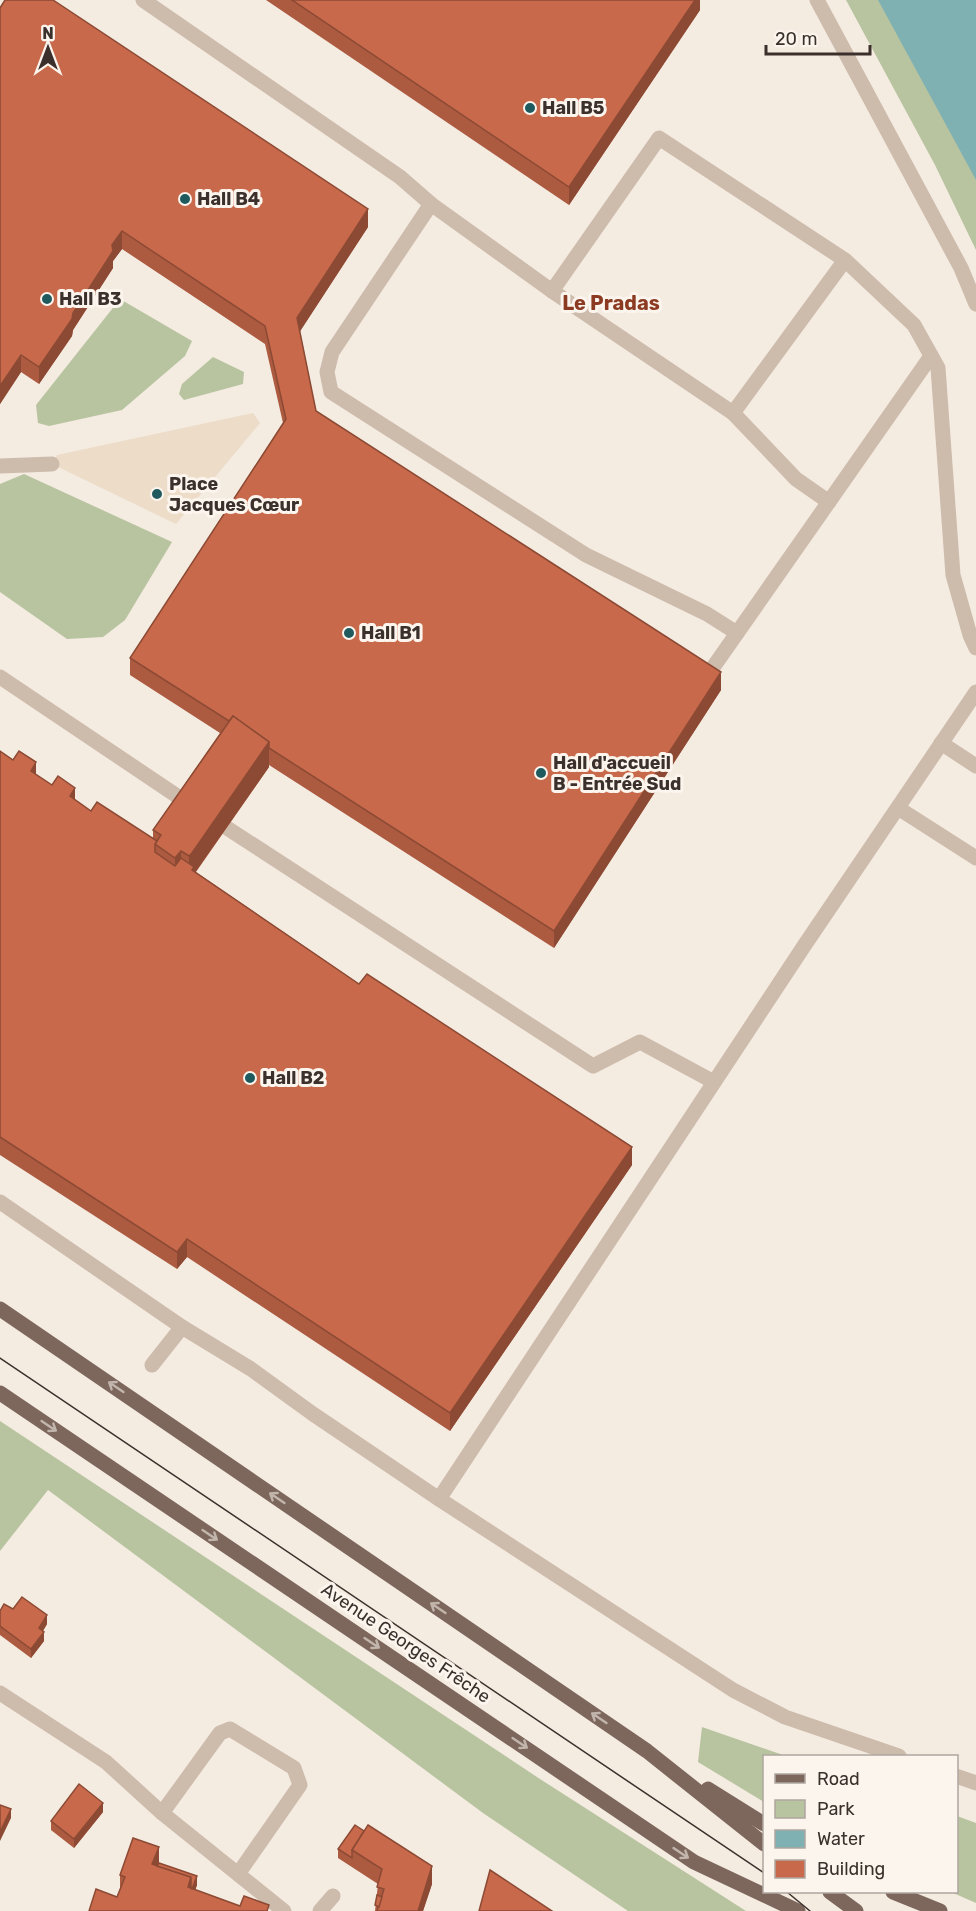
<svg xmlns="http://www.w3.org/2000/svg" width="976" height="1911" viewBox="0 0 976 1911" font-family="Rubik,sans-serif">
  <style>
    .green { fill: #b8c4a0 }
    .plaza { fill: #ecdcc8 }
    .water { fill: #7fb0b2 }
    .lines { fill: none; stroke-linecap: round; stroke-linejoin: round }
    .lane { stroke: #cdbbac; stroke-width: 15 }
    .primary { stroke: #7d675c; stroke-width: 15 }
    .tram { stroke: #3b302b; stroke-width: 1.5 }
    .wall { fill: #ac5a40 }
    .shaded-wall { fill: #8c4a34 }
    .building { fill: #c8694b; stroke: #8c4a34; stroke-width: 1.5 }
    .oneway { stroke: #c2b5ac }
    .poi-dot { fill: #1f5a5e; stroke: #fbf5ee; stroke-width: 2 }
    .labels { text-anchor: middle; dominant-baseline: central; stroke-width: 6; stroke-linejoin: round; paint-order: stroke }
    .poi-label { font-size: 18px; font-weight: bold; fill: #3b302b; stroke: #fbf5ee; text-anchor: start }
    .street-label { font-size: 18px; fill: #3b302b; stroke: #fbf5ee }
    .neighbourhood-label { font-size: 20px; font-weight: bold; fill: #8c3b22; stroke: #fbf5ee }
  </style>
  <rect width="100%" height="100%" fill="#f4ebe1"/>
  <g class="green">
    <path d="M 846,0 L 976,0 L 976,250 L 935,165 Z"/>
    <path d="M 120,299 L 192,341 L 185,356 L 122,410 L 49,426 L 38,423 L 36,405 Z"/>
    <path d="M 213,357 L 244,372 L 243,384 L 184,400 L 179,394 L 182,384 Z"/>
    <path d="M 24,474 L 172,542 L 125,620 L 103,637 L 67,639 L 0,592 L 0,484 Z"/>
    <path d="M 0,1421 L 540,1779 L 746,1911 L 628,1911 L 483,1813 L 48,1490 L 0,1551 Z"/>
    <path d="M 702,1727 L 786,1756 L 764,1756 L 764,1802 L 698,1762 Z"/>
    <path d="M 957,1816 L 976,1823 L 976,1903 L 951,1892 L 956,1892 Z"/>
  </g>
  <path class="plaza" d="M 253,413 L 260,423 L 176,524 L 52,464 L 57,455 Z"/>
  <path class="water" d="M 878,0 L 976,0 L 976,180 Z"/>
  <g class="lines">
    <g class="lane">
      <path d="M 143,0 L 400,177 L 431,204 L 332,352 L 327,372 L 331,392 L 586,555 L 707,614 L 737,633"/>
      <path d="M 817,0 L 961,268 L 976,304"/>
      <path d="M 431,204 L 552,291"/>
      <path d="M 845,260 L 659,138 L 552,291 L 733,413 L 845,260 L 914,325 L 938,368 L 953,575 L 970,635 L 976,648"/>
      <path d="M 733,413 L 796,479 L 829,502"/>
      <path d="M 0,466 L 52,464"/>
      <path d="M 707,676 L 931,356"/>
      <path d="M 0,677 L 189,804"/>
      <path d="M 941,743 L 976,766"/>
      <path d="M 898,808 L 976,858"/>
      <path d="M 227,828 L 593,1066 L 640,1042 L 714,1082"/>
      <path d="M 0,1202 L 182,1327 L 251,1369 L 313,1414 L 439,1499 L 733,1690 L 785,1717 L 899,1756"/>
      <path d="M 152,1365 L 182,1327"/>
      <path d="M 439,1499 L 804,946 L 976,692"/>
      <path d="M 0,1693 L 106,1762 L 162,1813 L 284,1911"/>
      <path d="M 956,1776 L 976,1783"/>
      <path d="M 162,1813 L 220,1733 L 230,1729 L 294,1768 L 300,1785 L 238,1874"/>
      <path d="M 320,1911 L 333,1896"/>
    </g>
    <g class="primary">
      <path d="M 0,1309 L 647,1751 L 764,1844"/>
      <path d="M 0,1393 L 694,1862 L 798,1911"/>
      <path d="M 708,1789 L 764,1824"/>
      <path d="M 830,1892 L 856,1911"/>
      <path d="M 893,1892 L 940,1911"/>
    </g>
    <g class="tram">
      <path d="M 0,1358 L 764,1873"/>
      <path d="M 787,1892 L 810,1911"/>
    </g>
  </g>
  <g class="wall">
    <path d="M 266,0 L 700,0 L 700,10 L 569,205 Z"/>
    <path d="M 0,8 L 368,227 L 300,331 L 316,411 L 721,690 L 554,948 L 269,765 L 269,767 L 196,872 L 359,984 L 632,1165 L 450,1431 L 187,1257 L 177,1269 L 0,1155 L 0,751 L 91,811 L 153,838 L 153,830 L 220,733 L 130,675 L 130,658 L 283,423 L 265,344 L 122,249 L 113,261 L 113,268 L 73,330 L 72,336 L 39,384 L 21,372 L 0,404 Z"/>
    <path d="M 13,1609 L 47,1624 L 43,1631 L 44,1641 L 31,1658 L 0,1635 L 0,1611 Z"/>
    <path d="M 103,1812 L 74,1848 L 51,1830 L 51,1821 Z"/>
    <path d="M 355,1825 L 432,1884 L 423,1911 L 375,1911 L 378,1884 L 338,1858 L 338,1849 Z"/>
    <path d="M 159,1863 L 197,1885 L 195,1890 L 240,1906 L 269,1911 L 117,1897 L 120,1890 L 120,1875 Z"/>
  </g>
  <g class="shaded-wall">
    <path d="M 695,0 L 700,0 L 700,10 L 569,205 L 569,187 Z"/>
    <path d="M 368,209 L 368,227 L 297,336 L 297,318 Z"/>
    <path d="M 122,231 L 122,249 L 113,261 L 113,268 L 73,330 L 72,336 L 39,384 L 39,367 L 73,313 L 112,245 Z"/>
    <path d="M 21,355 L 21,372 L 0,404 L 0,386 Z"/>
    <path d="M 721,672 L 721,690 L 554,948 L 554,931 Z"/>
    <path d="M 269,742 L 269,767 L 189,881 L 189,856 Z"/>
    <path d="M 36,762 L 36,780 L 31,771 Z"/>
    <path d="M 75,788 L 75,805 L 70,796 Z"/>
    <path d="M 181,851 L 181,876 L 175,883 L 175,858 Z"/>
    <path d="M 632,1147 L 632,1165 L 450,1431 L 450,1413 Z"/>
    <path d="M 187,1239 L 187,1257 L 177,1269 L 177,1252 Z"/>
    <path d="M 47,1615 L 47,1624 L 39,1637 L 39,1628 Z"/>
    <path d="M 44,1632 L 44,1641 L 31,1658 L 31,1649 Z"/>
    <path d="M 103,1803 L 103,1812 L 74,1848 L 74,1839 Z"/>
    <path d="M 11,1809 L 11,1818 L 0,1841 L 0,1832 Z"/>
    <path d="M 159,1847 L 159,1872 L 152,1864 Z"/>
    <path d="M 432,1866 L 432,1884 L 423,1911 L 418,1911 Z"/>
    <path d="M 197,1876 L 197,1885 L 188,1911 L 188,1887 L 191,1877 Z"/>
  </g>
  <g class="building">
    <path d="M 5,0 L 53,0 L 368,209 L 297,318 L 316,411 L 721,672 L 554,931 L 269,748 L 269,742 L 233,716 L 229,721 L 130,658 L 286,419 L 265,326 L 122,231 L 112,245 L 113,251 L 73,313 L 72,319 L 39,367 L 21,355 L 0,386 L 0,8 Z"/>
    <path d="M 292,0 L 695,0 L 569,187 Z"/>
    <path d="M 233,716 L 269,742 L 192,853 L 189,856 L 181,851 L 175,858 L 155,844 L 161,835 L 153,830 Z"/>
    <path d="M 0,751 L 13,760 L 19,751 L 36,762 L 31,771 L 52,785 L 58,776 L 75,788 L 70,796 L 91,811 L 97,802 L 157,841 L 155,844 L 155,852 L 175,866 L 181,858 L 194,867 L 192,870 L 359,984 L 367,974 L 632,1147 L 450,1413 L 187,1239 L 177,1252 L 0,1137 Z"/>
    <path d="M 22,1597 L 47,1615 L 39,1628 L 44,1632 L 31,1649 L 0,1626 L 0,1611 L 4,1604 L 13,1609 Z"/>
    <path d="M 79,1784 L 103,1803 L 74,1839 L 51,1821 Z"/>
    <path d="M 0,1805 L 11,1809 L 0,1832 Z"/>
    <path d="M 355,1825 L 364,1831 L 352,1850 L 352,1858 L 338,1849 Z"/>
    <path d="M 368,1825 L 432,1866 L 418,1911 L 377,1911 L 384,1889 L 377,1887 L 382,1869 L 352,1850 Z"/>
    <path d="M 133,1838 L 159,1847 L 152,1864 L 191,1877 L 188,1887 L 240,1906 L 244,1896 L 269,1905 L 267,1911 L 89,1911 L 96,1889 L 117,1897 L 125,1877 L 120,1875 Z"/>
    <path d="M 159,1863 L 197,1876 L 192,1889 L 191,1888 L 191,1877 L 157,1866 Z"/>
    <path d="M 490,1870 L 552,1911 L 479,1911 Z"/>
    <path d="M 377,1895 L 382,1897 L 379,1907 L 375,1905 Z"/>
  </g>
  <defs><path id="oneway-shaft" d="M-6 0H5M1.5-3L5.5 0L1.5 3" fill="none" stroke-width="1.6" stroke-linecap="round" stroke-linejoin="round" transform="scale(1.5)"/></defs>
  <g class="oneway">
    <use href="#oneway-shaft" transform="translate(116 1387) rotate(-146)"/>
    <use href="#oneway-shaft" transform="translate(49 1426) rotate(34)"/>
    <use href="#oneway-shaft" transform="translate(277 1498) rotate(-146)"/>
    <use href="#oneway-shaft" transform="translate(210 1535) rotate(34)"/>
    <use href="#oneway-shaft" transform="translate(438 1608) rotate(-146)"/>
    <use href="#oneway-shaft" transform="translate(372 1643) rotate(34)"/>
    <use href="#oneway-shaft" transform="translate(599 1718) rotate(-146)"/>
    <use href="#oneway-shaft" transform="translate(520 1743) rotate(34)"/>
    <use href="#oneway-shaft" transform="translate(681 1853) rotate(34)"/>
  </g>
  <g class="poi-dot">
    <circle cx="530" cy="108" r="6"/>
    <circle cx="185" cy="199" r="6"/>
    <circle cx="47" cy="299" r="6"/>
    <circle cx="157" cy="494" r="6"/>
    <circle cx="349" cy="633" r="6"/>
    <circle cx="541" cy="773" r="6"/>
    <circle cx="250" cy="1078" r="6"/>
  </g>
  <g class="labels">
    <g class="poi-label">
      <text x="542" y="108">Hall B5</text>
      <text x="197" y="199">Hall B4</text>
      <text x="59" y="299">Hall B3</text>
      <text x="169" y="484">Place<tspan x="169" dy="21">Jacques Cœur</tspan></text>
      <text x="361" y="633">Hall B1</text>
      <text x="553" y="763">Hall d'accueil<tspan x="553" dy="21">B - Entrée Sud</tspan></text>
      <text x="262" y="1078">Hall B2</text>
    </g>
    <g class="street-label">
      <text transform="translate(406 1643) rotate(34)">Avenue Georges Frêche</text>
    </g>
    <g class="neighbourhood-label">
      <text x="611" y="303">Le Pradas</text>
    </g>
  </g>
  <rect x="763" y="1755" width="195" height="138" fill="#fbf5ee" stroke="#aea6a0" stroke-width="1.5"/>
  <rect x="775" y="1774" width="30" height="9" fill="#7d675c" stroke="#aea6a0" stroke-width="1.5"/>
  <text x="817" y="1785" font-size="18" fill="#3b302b">Road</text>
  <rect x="775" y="1800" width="30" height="18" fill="#b8c4a0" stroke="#aea6a0" stroke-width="1.5"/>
  <text x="817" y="1815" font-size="18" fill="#3b302b">Park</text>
  <rect x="775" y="1830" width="30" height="18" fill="#7fb0b2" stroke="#aea6a0" stroke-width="1.5"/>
  <text x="817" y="1845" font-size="18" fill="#3b302b">Water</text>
  <rect x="775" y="1860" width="30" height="18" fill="#c8694b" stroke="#aea6a0" stroke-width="1.5"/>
  <text x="817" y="1875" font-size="18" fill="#3b302b">Building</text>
  <g transform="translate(48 48)" stroke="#fbf5ee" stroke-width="4.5" paint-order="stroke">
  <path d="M0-4.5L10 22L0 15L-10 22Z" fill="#3b302b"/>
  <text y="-9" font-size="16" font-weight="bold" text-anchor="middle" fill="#3b302b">N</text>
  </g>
  <path d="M766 45v9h104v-9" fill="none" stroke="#3b302b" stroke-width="3"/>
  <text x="775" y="45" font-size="18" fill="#3b302b" stroke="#fbf5ee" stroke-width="4.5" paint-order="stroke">20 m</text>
</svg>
